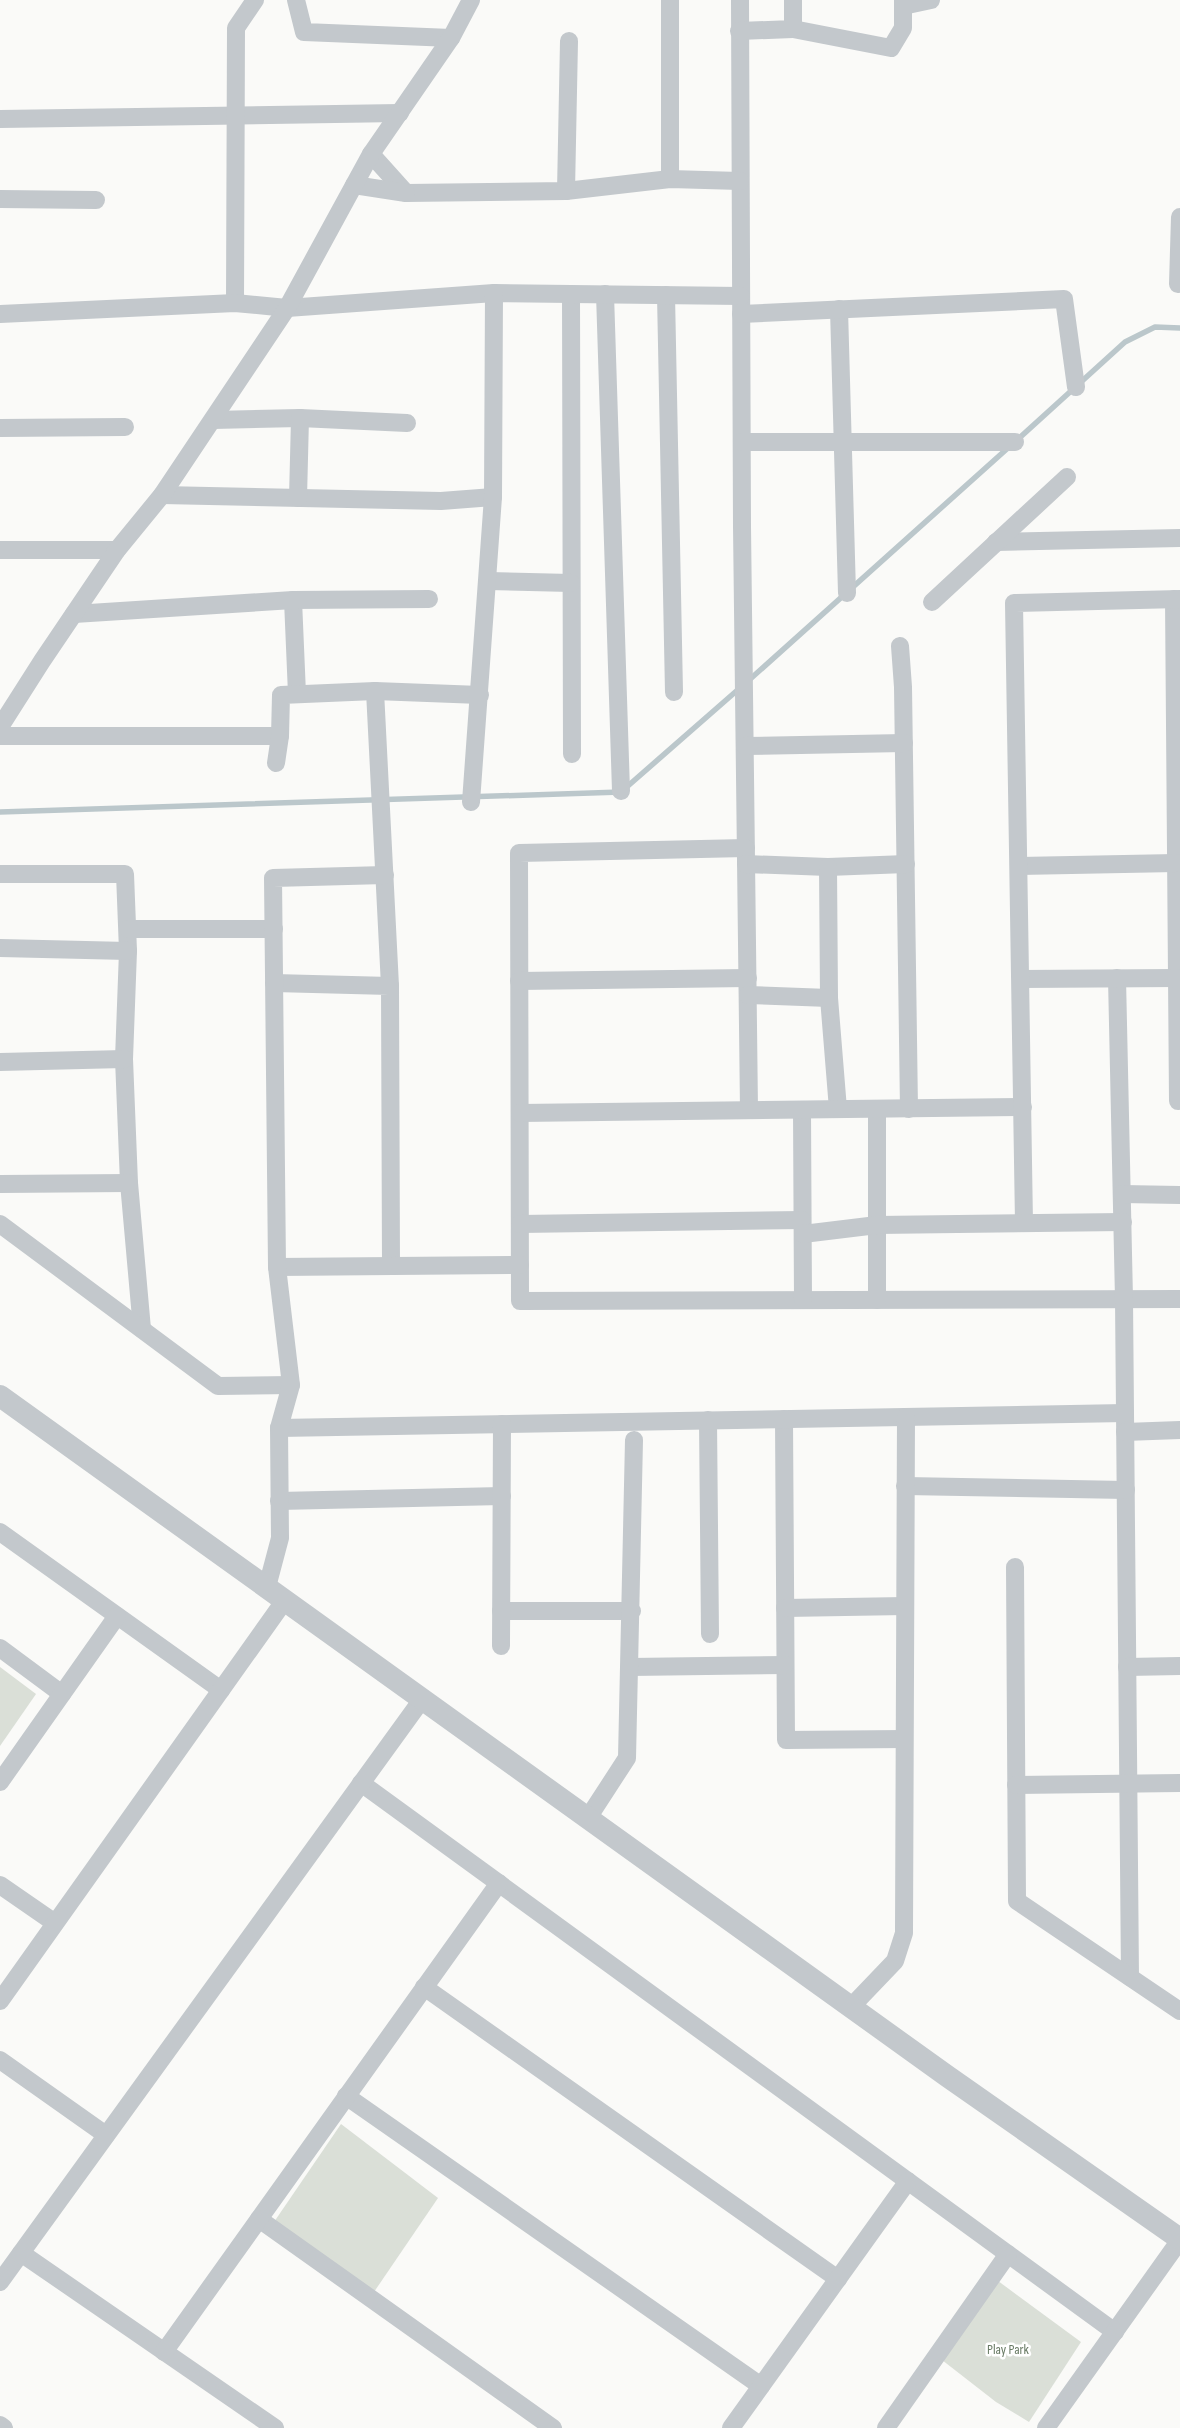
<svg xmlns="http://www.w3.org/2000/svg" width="1180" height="2428" viewBox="0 0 1180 2428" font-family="'Sofia Sans Condensed',sans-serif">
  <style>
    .park { fill: #dadfd7 }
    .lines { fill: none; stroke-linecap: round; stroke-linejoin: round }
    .stream { stroke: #bbc7cb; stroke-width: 5.5 }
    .minor { stroke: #c3c8cc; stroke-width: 18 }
    .tertiary { stroke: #c3c8cc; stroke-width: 22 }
    .labels { text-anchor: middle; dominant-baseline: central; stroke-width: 5; stroke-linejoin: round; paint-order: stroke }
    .park-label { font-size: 14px; fill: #687a64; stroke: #fff }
  </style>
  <rect width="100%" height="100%" fill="#fafaf8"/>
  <g class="park">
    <path d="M 0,1667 L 36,1694 L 0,1746 Z"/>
    <path d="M 341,2124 L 438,2198 L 374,2292 L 274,2222 Z"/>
    <path d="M 994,2278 L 1081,2342 L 1029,2422 L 996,2402 L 942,2360 Z"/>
  </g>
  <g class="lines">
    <g class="stream">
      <path d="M 1016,441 L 1125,342 L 1155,327 L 1180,328"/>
      <path d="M 748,681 L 1009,447"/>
      <path d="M 0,812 L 621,792 L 741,687"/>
    </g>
    <g class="minor">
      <path d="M 296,0 L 304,32 L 451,38"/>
      <path d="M 740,0 L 742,526 L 749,1110"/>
      <path d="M 903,6 L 931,0"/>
      <path d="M 793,29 L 891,48 L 903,28 L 903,0"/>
      <path d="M 739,31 L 793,29 L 793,0"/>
      <path d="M 0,119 L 400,113"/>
      <path d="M 371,154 L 406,193 L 566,191 L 670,179 L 740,181"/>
      <path d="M 670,179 L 670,0"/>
      <path d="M 354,185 L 406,193"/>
      <path d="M 566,191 L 569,41"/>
      <path d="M 0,199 L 96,200"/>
      <path d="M 1178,284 L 1180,217"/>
      <path d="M 571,294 L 572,754"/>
      <path d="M 605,294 L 621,791"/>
      <path d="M 666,295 L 674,692"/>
      <path d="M 235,303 L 236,28 L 255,0"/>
      <path d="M 839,309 L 847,593"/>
      <path d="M 0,314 L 235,303 L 287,308 L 494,293 L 741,296"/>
      <path d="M 741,314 L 1064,299 L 1076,387"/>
      <path d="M 213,420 L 300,418"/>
      <path d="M 0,428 L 125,427"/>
      <path d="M 742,442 L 1015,442"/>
      <path d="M 162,495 L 441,501 L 493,497"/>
      <path d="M 298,498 L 300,418 L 407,423"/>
      <path d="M 996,542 L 1180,538"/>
      <path d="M 0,550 L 117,550"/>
      <path d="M 488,581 L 571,583"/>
      <path d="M 1174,599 L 1178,1101"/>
      <path d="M 293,600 L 297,694"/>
      <path d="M 932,602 L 1067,477"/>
      <path d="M 74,614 L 293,600 L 429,599"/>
      <path d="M 900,646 L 903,687 L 909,1109"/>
      <path d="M 375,691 L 390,986"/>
      <path d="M 0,727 L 42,661 L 117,550 L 162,495 L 287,308 L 371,154 L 451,38 L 471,0"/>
      <path d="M 0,736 L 280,736"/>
      <path d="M 745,746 L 904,743"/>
      <path d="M 276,763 L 280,736 L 281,695 L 375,691 L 480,695"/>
      <path d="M 471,802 L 493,497 L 494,293"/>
      <path d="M 746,848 L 519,853 L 520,1301 L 1180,1299"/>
      <path d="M 746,864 L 828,867 L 906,864"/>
      <path d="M 1019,866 L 1176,863"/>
      <path d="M 828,867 L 829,998 L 838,1109"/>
      <path d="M 0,874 L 125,874 L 128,951 L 124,1059 L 129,1183 L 142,1329"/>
      <path d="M 128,929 L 274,929"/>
      <path d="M 0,948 L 128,951"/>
      <path d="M 1117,978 L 1124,1299 L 1130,1977"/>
      <path d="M 1021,979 L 1177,978"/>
      <path d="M 519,981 L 748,978"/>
      <path d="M 274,983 L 390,986 L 391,1266"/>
      <path d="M 748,995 L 829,998"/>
      <path d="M 0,1062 L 124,1059"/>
      <path d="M 877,1109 L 877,1300"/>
      <path d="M 802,1110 L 803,1300"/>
      <path d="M 520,1113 L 1023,1107"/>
      <path d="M 0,1184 L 129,1183"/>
      <path d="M 1122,1194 L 1180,1195"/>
      <path d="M 1024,1223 L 1014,603 L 1180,599"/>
      <path d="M 0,1224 L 218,1386 L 291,1385"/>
      <path d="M 520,1224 L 802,1220"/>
      <path d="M 803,1234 L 877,1225 L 1123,1222"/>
      <path d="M 277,1267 L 520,1265"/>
      <path d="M 784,1419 L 786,1740 L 904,1739"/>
      <path d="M 708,1420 L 710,1634"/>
      <path d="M 279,1428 L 1125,1413"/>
      <path d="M 1125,1432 L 1180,1430"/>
      <path d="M 905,1486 L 1126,1490"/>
      <path d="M 279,1501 L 502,1496"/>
      <path d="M 0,1532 L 221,1690"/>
      <path d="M 1015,1567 L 1017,1901 L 1180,2011"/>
      <path d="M 267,1587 L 280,1538 L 279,1428 L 291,1385 L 277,1267 L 273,878 L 385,875"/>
      <path d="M 785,1608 L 905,1606"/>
      <path d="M 501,1611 L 632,1611"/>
      <path d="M 501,1646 L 502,1424"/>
      <path d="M 0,1648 L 62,1694"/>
      <path d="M 630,1667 L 785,1665"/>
      <path d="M 1127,1667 L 1180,1666"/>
      <path d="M 0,1782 L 117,1616"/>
      <path d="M 361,1783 L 1115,2332"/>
      <path d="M 1016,1785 L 1180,1783"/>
      <path d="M 588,1818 L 627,1758 L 634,1440"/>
      <path d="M 0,1885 L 55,1923"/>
      <path d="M 424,1987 L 838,2279"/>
      <path d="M 0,2001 L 285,1600"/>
      <path d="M 851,2007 L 895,1961 L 904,1933 L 906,1417"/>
      <path d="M 0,2060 L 106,2135"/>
      <path d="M 346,2096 L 761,2386"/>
      <path d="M 259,2219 L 553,2428"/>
      <path d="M 21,2253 L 275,2428"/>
      <path d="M 0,2282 L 423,1698"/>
      <path d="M 164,2352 L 499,1883"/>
      <path d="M 0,2425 L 4,2428"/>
      <path d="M 731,2428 L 908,2181"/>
      <path d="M 886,2428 L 1008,2254"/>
      <path d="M 1046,2428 L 1180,2240"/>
    </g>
    <path class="tertiary" d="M 0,1396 L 947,2076 L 1180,2239"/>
  </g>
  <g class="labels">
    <g class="park-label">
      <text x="1008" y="2349">Play Park</text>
    </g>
  </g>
</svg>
